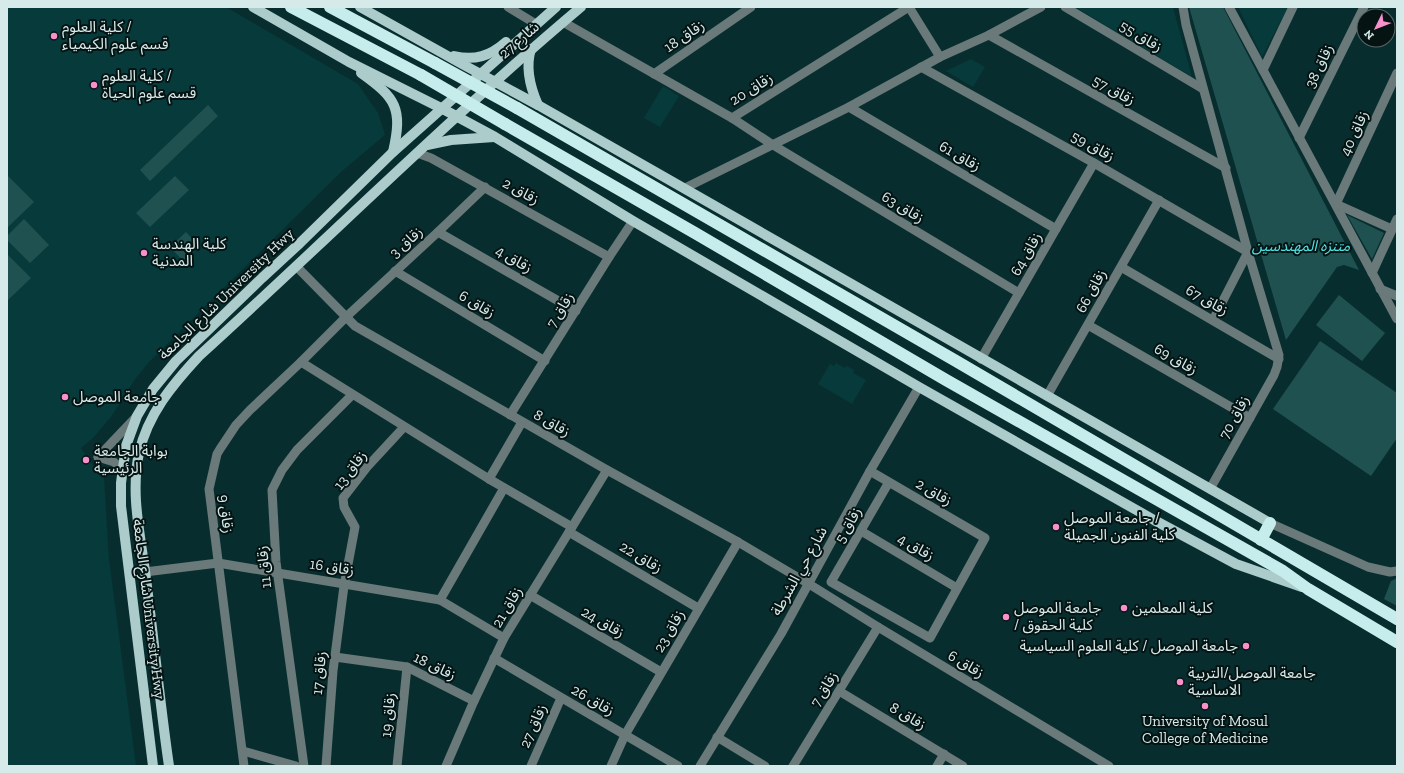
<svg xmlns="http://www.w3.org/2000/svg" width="1404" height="773" viewBox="0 0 1404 773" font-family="'Zilla Slab','Noto Sans Arabic',serif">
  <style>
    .built { fill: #063a3b }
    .green { fill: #205151 }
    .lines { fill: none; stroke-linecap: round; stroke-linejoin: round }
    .minor { stroke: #6a7979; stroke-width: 9 }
    .major { stroke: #accccb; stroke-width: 10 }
    .highway { stroke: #c6edec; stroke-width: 12 }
    .highway-bridge { stroke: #c6edec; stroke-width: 12 }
    .poi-dot { fill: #f890cc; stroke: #051313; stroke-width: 1.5 }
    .labels { text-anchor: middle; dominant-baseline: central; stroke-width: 4; stroke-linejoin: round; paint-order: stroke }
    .poi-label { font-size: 15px; fill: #d7eaea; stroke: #051313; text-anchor: start }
    .street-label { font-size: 15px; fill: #d7eaea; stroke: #051313 }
    .park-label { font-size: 15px; font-style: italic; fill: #4ce1e1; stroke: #051313 }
  </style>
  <rect width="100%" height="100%" fill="#082d2e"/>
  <g class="built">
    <path d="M 7,7 L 226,7 L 358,84 L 378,113 L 384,131 L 385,135 L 341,172 L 149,362 L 136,378 L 111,417 L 93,438 L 81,448 L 96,470 L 104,478 L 109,559 L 136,766 L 7,766 Z"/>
    <path d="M 1075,7 L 1173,7 L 1192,77 Z"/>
    <path d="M 1238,7 L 1288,7 L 1262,57 Z"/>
    <path d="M 971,59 L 985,67 L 973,87 L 946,71 Z"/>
    <path d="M 663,86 L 679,96 L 660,127 L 644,118 Z"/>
    <path d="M 836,363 L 845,368 L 847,366 L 854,370 L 853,373 L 866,380 L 852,404 L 818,384 L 830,364 L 834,366 Z"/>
  </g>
  <g class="green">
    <path d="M 1189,7 L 1223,7 L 1359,270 L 1344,265 L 1337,267 L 1286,340 Z"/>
    <path d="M 208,105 L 218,116 L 150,181 L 140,170 Z"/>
    <path d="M 7,175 L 34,202 L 7,228 Z"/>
    <path d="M 175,176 L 189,190 L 150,227 L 136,213 Z"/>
    <path d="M 1347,215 L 1384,233 L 1372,259 Z"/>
    <path d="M 24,219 L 49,245 L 30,263 L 7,240 L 7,236 Z"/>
    <path d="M 186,232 L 199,246 L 183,261 L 170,247 Z"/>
    <path d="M 7,254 L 31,278 L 7,301 Z"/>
    <path d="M 1339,295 L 1385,333 L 1362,361 L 1316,325 Z"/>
    <path d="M 1320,341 L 1397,393 L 1397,438 L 1371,476 L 1273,409 Z"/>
    <path d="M 1397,578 L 1397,606 L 1384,599 L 1391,581 Z"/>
  </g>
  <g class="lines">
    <g class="minor">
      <path d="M 508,7 L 536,24"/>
      <path d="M 909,7 L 940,57"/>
      <path d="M 1065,7 L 1203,89"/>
      <path d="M 1183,7 L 1186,25 L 1248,252 L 1279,355 L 1277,367 L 1274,375 L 1210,489"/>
      <path d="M 1229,7 L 1397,319"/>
      <path d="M 563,22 L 732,118 L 909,7"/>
      <path d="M 989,35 L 1226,168"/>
      <path d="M 921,67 L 1094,163 L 1248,252 L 1213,320"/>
      <path d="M 1263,70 L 1293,7"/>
      <path d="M 654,74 L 751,7"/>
      <path d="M 849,107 L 1056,229"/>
      <path d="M 732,118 L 773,145 L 1019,293"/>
      <path d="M 1299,138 L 1364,7"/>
      <path d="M 417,153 L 431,158 L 609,257"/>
      <path d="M 685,188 L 849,107 L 940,57 L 989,35 L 1041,7"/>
      <path d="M 1392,229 L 1336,204 L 1397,73"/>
      <path d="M 438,232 L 576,311"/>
      <path d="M 296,266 L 355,326 L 607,470 L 738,542 L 809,584 L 878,627 L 1109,766"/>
      <path d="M 1121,267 L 1279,359"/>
      <path d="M 395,271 L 545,361"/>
      <path d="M 1372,273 L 1397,219"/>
      <path d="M 1380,289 L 1397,296"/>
      <path d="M 1088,325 L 1250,418"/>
      <path d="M 981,359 L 1094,163"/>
      <path d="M 301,362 L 489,479 L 572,527"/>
      <path d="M 1047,396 L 1159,200"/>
      <path d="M 510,415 L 609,257 L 633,221"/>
      <path d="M 98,457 L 136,417"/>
      <path d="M 98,457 L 114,462 L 123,470"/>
      <path d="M 870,471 L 985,538 L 930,638 L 831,582 L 889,482"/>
      <path d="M 489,479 L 522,422"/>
      <path d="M 1270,523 L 1368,567 L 1390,572 L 1397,571"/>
      <path d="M 861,531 L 957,588"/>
      <path d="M 569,532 L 698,608"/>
      <path d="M 145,572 L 218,563 L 440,600 L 504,638"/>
      <path d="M 530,595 L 661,672"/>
      <path d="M 440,600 L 504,488"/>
      <path d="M 335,657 L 407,667 L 474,701"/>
      <path d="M 494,658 L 678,766"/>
      <path d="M 839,691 L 963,766"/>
      <path d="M 717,737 L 765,766"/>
      <path d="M 243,751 L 296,766"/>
      <path d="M 244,766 L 209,489 L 217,454 L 220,449 L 236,425 L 250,410 L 301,362 L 346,317 L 438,232 L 485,187"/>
      <path d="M 304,766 L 276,562 L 272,490 L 282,470 L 297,450 L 352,395"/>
      <path d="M 326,766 L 333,671 L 344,586 L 355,527 L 344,507 L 343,498 L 367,467 L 404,427"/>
      <path d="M 397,766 L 407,667"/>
      <path d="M 446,766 L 474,701 L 504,638 L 607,470"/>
      <path d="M 531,766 L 561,698"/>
      <path d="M 611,766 L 625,735 L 738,542"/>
      <path d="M 700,766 L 781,634 L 870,471 L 919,387"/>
      <path d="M 793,766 L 878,627"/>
      <path d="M 937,766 L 944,754"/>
    </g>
    <g class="major">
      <path d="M 253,7 L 349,62 L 441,108 L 495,137 L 633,221 L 919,387 L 1154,520 L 1236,564 L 1302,587"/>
      <path d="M 360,7 L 462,64 L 538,105 L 1270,523"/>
      <path d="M 531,49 C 525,68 530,87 538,105"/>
      <path d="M 454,56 C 475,61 490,56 506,42"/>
      <path d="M 361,73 C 396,98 403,108 393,152"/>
      <path d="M 427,145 L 451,140 L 494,137"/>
      <path d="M 153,766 L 121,506 L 121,483 L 126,446 L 137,416 L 153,389 L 176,361 L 262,278 L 300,243 L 393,152 L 556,7"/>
      <path d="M 169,766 C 160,704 154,641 146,579 C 141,537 130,495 139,453 C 148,414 172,385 199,356 C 327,240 449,118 581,7"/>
    </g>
    <g class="highway">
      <path d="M 291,7 L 421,75"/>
      <path d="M 330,7 L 435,63"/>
      <path d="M 517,108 L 956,361 L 1397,619"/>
      <path d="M 505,124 L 695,233 L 946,380 L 1283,571 L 1308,589 L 1397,642"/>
      <path d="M 1261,540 L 1270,523"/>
    </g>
    <g class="highway-bridge">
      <path d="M 435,63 L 517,108"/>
      <path d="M 421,75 L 505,124"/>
    </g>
  </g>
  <g class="poi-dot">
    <circle cx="54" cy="36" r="4"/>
    <circle cx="94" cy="85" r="4"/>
    <circle cx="144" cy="253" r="4"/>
    <circle cx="65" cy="397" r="4"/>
    <circle cx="86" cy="460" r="4"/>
    <circle cx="1056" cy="527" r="4"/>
    <circle cx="1124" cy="608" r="4"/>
    <circle cx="1006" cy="617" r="4"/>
    <circle cx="1246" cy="646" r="4"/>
    <circle cx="1180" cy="682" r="4"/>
    <circle cx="1205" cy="706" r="4"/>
  </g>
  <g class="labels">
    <g class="poi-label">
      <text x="62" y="27">كلية العلوم /<tspan x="62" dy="17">قسم علوم الكيمياء</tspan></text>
      <text x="102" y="76">كلية العلوم /<tspan x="102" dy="17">قسم علوم الحياة</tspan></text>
      <text x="152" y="244">كلية الهندسة<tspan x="152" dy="17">المدنية</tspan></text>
      <text x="73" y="397">جامعة الموصل</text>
      <text x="94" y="451">بوابة الجامعة<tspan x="94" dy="17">الرئيسية</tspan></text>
      <text x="1064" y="518">جامعة الموصل /<tspan x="1064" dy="17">كلية الفنون الجميلة</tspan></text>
      <text x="1014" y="608">جامعة الموصل<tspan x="1014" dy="17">/ كلية الحقوق</tspan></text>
      <text x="1132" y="608">كلية المعلمين</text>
      <text x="1238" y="646" text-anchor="end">جامعة الموصل / كلية العلوم السياسية</text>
      <text x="1188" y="673">جامعة الموصل/التربية<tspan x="1188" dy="17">الاساسية</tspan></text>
      <text x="1205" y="721" text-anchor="middle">University of Mosul<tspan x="1205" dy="17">College of Medicine</tspan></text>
    </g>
    <g class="street-label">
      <text transform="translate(684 36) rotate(-34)">زقاق 18</text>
      <text transform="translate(1141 36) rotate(31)">زقاق 55</text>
      <text transform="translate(519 40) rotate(-41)">شارع 27</text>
      <text transform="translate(1319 66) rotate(-64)">زقاق 38</text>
      <text transform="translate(751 89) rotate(-32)">زقاق 20</text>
      <text transform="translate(1114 90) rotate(29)">زقاق 57</text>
      <text transform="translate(1354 133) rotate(-65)">زقاق 40</text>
      <text transform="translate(1093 146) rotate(29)">زقاق 59</text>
      <text transform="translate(960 156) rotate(30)">زقاق 61</text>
      <text transform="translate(521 191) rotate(29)">زقاق 2</text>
      <text transform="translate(903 207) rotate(31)">زقاق 63</text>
      <text transform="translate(406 242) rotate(-42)">زقاق 3</text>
      <text transform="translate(1026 254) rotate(-60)">زقاق 64</text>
      <text transform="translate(514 259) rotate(30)">زقاق 4</text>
      <text transform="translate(1091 291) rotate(-61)">زقاق 66</text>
      <text transform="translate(226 294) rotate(-44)">شارع الجامعة University Hwy</text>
      <text transform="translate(1207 300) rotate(30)">زقاق 67</text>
      <text transform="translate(477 304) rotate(31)">زقاق 6</text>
      <text transform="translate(560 310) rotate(-58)">زقاق 7</text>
      <text transform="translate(1176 359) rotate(30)">زقاق 69</text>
      <text transform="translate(1234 417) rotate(-61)">زقاق 70</text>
      <text transform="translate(552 423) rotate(30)">زقاق 8</text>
      <text transform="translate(350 470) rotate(-53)">زقاق 13</text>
      <text transform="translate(934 492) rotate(30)">زقاق 2</text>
      <text transform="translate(226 514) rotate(83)">زقاق 9</text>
      <text transform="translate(848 525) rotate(-60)">زقاق 5</text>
      <text transform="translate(916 547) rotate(30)">زقاق 4</text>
      <text transform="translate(641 557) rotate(31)">زقاق 22</text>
      <text transform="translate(264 567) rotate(-96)">زقاق 11</text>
      <text transform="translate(332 567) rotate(9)">زقاق 16</text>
      <text transform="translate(799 571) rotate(-61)">شارع حي الشرطة</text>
      <text transform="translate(507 607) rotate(-59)">زقاق 21</text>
      <text transform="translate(149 609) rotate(83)">شارع الجامعة University Hwy</text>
      <text transform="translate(603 622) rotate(30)">زقاق 24</text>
      <text transform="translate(669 631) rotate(-60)">زقاق 23</text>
      <text transform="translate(966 664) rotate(31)">زقاق 6</text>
      <text transform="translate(435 666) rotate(26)">زقاق 18</text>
      <text transform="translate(319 673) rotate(-84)">زقاق 17</text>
      <text transform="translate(824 689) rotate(-58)">زقاق 7</text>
      <text transform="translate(593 700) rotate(30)">زقاق 26</text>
      <text transform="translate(388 715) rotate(-84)">زقاق 19</text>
      <text transform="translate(908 716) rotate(31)">زقاق 8</text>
      <text transform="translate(533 726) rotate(-66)">زقاق 27</text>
    </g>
    <g class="park-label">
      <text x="1301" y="246">متنزه المهندسين</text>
    </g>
  </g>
  <rect width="1404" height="773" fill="none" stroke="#d7eaea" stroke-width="16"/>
  <g transform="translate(1376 28) rotate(227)"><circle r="19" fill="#051313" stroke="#596969"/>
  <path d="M0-3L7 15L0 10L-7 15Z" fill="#f890cc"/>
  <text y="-6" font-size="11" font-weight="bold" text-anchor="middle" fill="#d7eaea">N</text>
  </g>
</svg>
